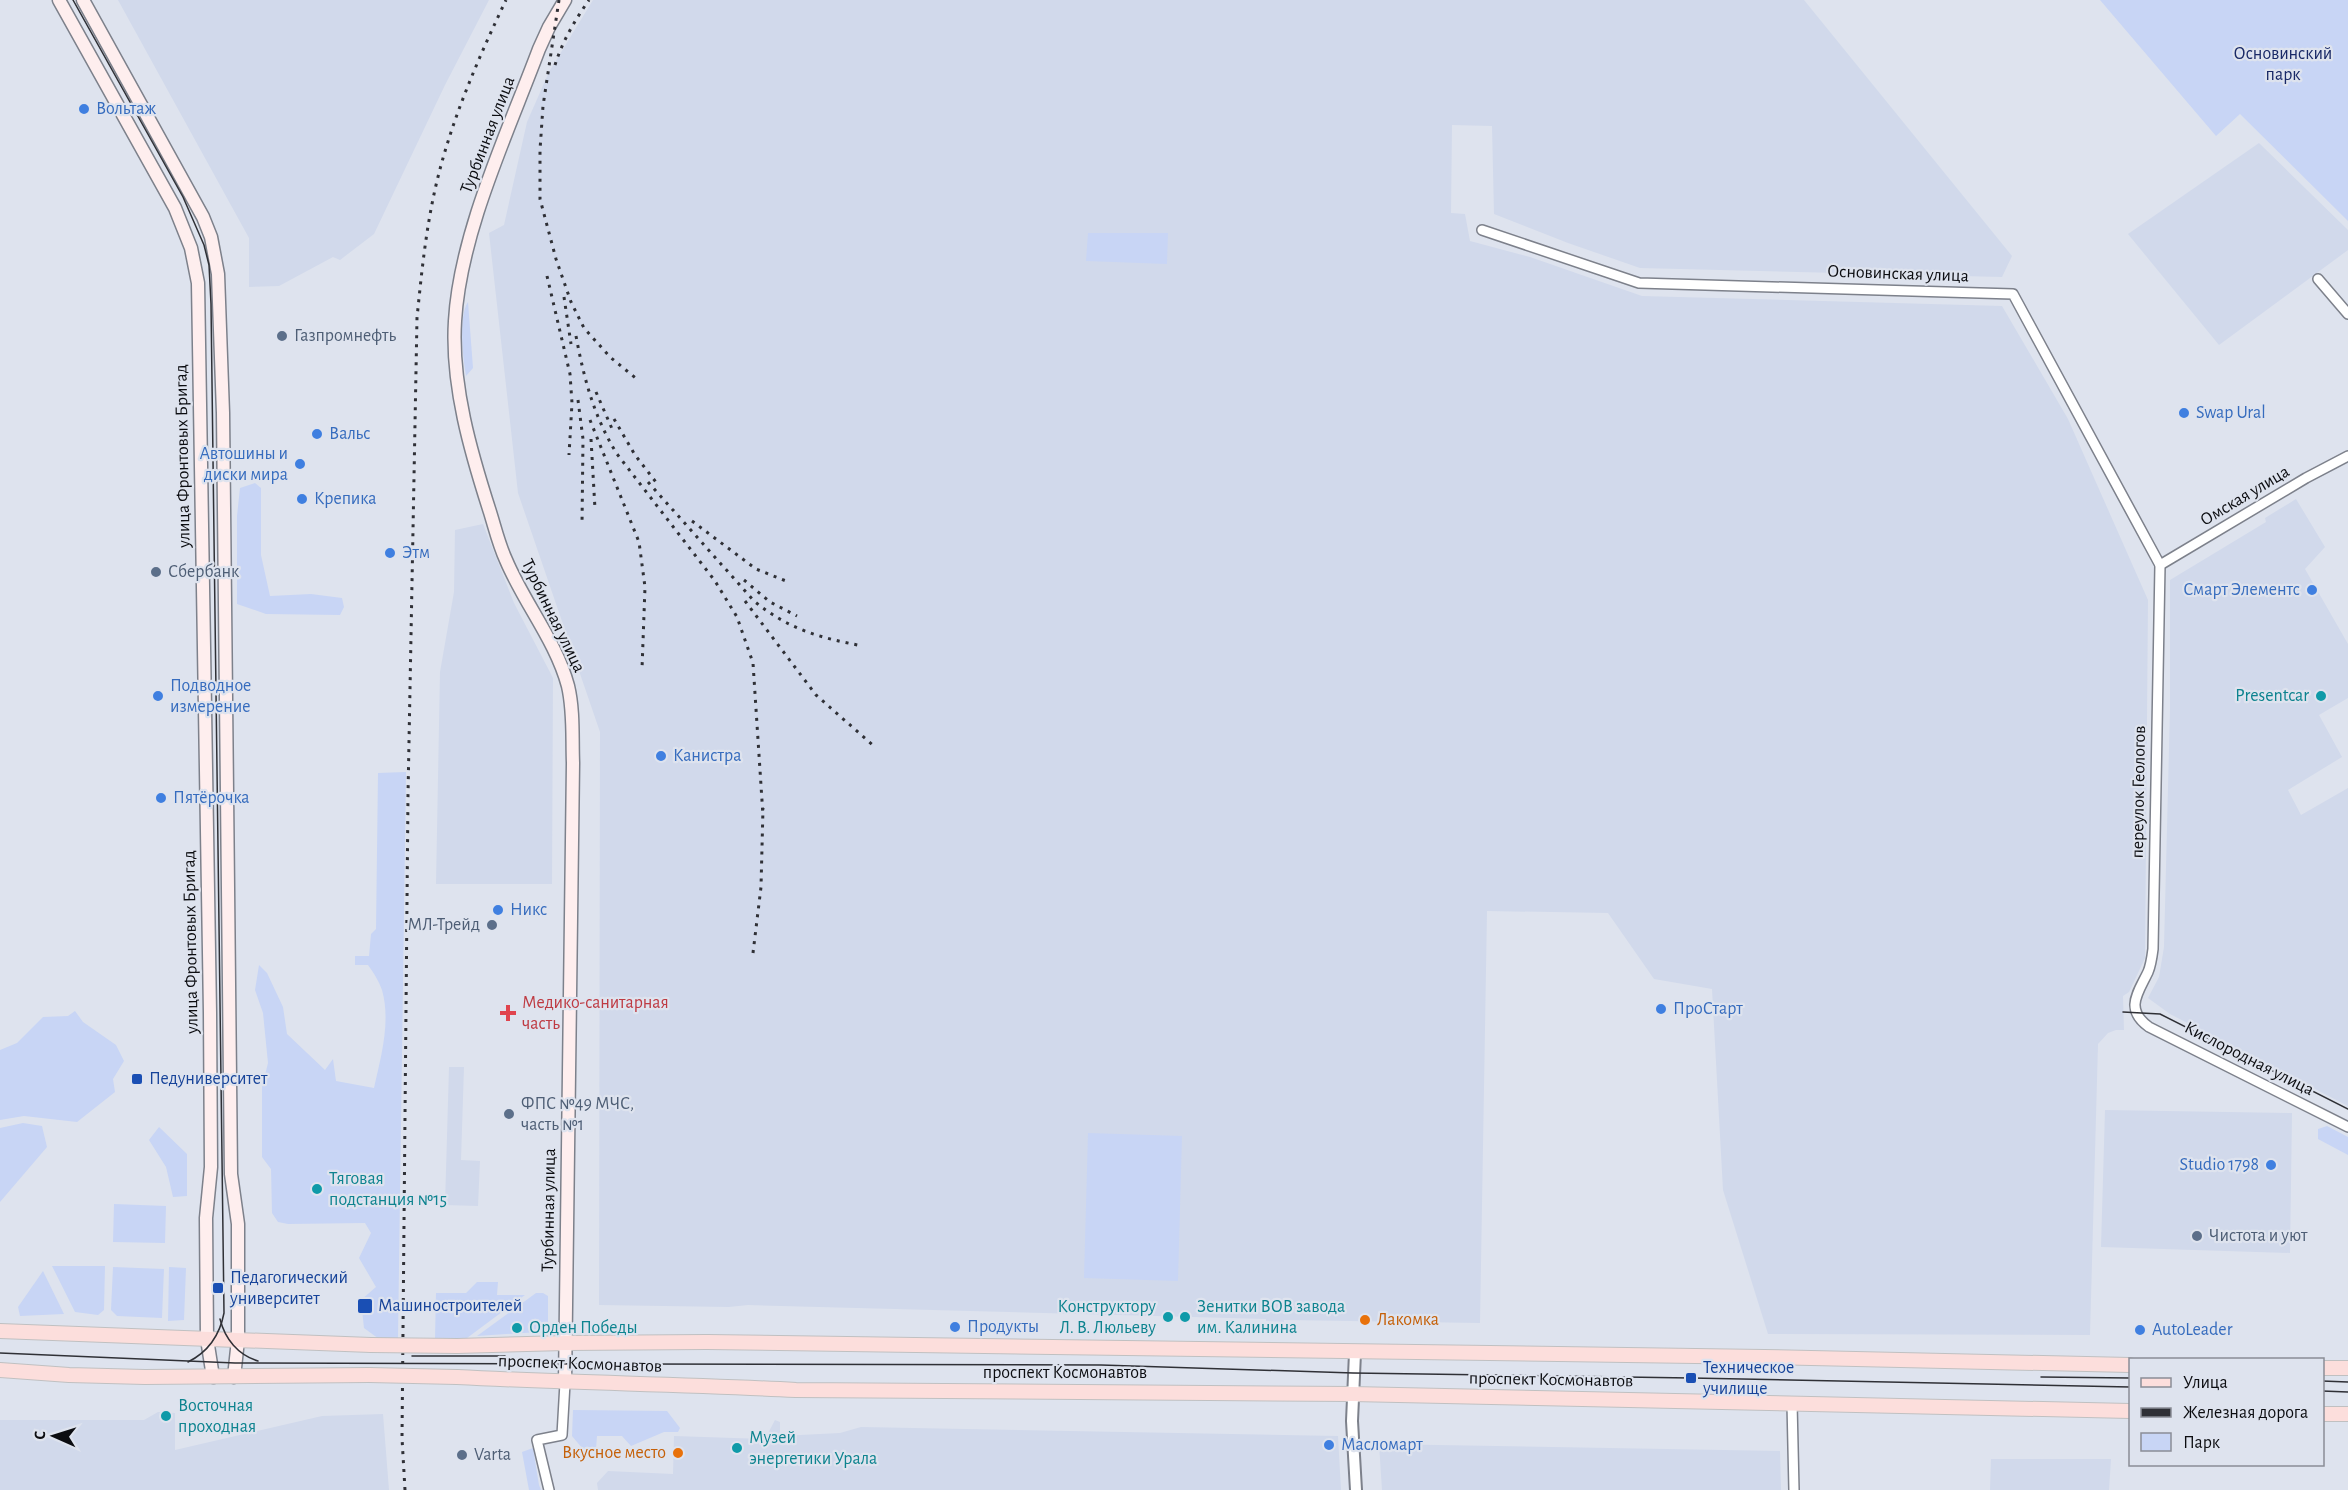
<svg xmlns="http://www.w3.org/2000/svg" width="2348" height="1490" viewBox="0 0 2348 1490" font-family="'Alegreya Sans',sans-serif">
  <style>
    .built { fill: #d1d9eb }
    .green { fill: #c8d5f5 }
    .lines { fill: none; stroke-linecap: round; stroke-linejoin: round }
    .minor-casing { stroke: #7d818b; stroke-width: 12 }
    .tertiary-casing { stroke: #7d818b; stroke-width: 14 }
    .secondary-casing { stroke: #7d818b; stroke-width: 15 }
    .primary-casing { stroke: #c0c0c1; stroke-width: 16 }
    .minor { stroke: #fff; stroke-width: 9 }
    .tertiary { stroke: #fff; stroke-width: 10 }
    .secondary { stroke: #feeeee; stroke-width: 12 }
    .primary { stroke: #fcdedc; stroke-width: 14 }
    .tram { stroke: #2f3036; stroke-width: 1.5 }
    .rail { stroke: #2f3036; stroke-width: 3; stroke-dasharray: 3 6; stroke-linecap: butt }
    .primary-bridge-casing { stroke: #c0c0c1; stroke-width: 16; stroke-linecap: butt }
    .primary-bridge { stroke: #fcdedc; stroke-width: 14 }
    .shop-dot { fill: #3f7fe0; stroke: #dee3ee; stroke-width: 2 }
    .service-dot { fill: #5c6f8a; stroke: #dee3ee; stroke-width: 2 }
    .culture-dot { fill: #0f9aa8; stroke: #dee3ee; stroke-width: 2 }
    .health-dot { fill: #e0444e; stroke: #dee3ee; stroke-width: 2 }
    .transit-dot { fill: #1a4fb4; stroke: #dee3ee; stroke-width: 2 }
    .food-dot { fill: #e8710a; stroke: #dee3ee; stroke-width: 2 }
    .labels { text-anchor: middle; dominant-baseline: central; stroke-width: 4.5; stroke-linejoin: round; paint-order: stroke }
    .park-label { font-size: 18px; fill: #192967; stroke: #dee3ee }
    .shop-label { font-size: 18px; fill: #366cbe; stroke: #dee3ee; text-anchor: start }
    .street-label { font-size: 18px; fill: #0c0d11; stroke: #dee3ee }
    .service-label { font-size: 18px; fill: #4e5e75; stroke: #dee3ee; text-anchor: start }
    .culture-label { font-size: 18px; fill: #0d838f; stroke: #dee3ee; text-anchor: start }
    .health-label { font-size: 18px; fill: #be3a42; stroke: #dee3ee; text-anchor: start }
    .transit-label { font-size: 18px; fill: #164399; stroke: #dee3ee; text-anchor: start }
    .food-label { font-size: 18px; fill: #c56008; stroke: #dee3ee; text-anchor: start }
  </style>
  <rect width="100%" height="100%" fill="#dee3ee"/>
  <g class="built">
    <path d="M 118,0 L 489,0 L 445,85 L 374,234 L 340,260 L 333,257 L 279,286 L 249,287 L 249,238 Z"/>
    <path d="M 593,0 L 1804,0 L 2012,256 L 2002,277 L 1640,268 L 1568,243 L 1494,214 L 1492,126 L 1452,125 L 1451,213 L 1465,214 L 1470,241 L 1530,257 L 1642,296 L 2002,306 L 2068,419 L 2148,600 L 2145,958 L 2129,992 L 2123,996 L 2124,1030 L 2116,1030 L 2108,1033 L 2098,1044 L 2090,1335 L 1768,1334 L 1723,1190 L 1712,989 L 1654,979 L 1608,913 L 1487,911 L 1480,1323 L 1284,1320 L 1284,1322 L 1266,1321 L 1266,1319 L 748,1305 L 729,1307 L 599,1305 L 600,732 L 518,493 L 489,233 L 504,225 L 527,122 L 549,72 Z"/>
    <path d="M 2259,143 L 2348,230 L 2348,250 L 2219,345 L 2128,234 Z"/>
    <path d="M 2296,499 L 2325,547 L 2305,569 L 2348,644 L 2348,698 L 2319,715 L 2342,757 L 2288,790 L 2301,815 L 2348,788 L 2348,1106 L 2170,1014 L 2148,998 L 2159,977 L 2164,947 L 2170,709 L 2170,580 L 2266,522 L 2265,518 Z"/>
    <path d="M 483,524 L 514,603 L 553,678 L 552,884 L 436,884 L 440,672 L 454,592 L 455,530 Z"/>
    <path d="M 449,1067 L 464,1067 L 461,1160 L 480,1161 L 478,1206 L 445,1205 Z"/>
    <path d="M 2105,1110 L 2292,1113 L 2290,1253 L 2101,1247 Z"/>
    <path d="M 158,1412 L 175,1413 L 175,1450 L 322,1416 L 383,1414 L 389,1490 L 0,1490 L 0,1420 L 144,1420 Z"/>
    <path d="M 775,1420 L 780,1422 L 780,1436 L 840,1433 L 861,1427 L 1338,1436 L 1341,1490 L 598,1490 L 597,1483 L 608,1471 L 673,1474 L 674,1436 L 765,1439 Z"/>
    <path d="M 1379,1444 L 1780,1451 L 1781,1490 L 1382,1490 Z"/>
    <path d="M 1991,1459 L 2111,1459 L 2109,1490 L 1990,1490 Z"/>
  </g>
  <g class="green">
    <path d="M 2100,0 L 2348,0 L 2348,221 L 2240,114 L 2216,136 Z"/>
    <path d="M 1088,233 L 1168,233 L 1167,264 L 1086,261 Z"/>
    <path d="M 468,302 L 473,368 L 466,376 C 463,358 458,317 468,302 Z"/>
    <path d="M 255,483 L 261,488 L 261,555 L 270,596 L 311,594 L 342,598 L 344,607 L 340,615 L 266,614 L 237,604 L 237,516 L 240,488 Z"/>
    <path d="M 406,772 L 398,1338 L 379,1339 L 364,1328 L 361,1300 L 376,1287 L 359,1258 L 371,1233 L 365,1223 L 288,1224 L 278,1222 L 272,1213 L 271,1169 L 262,1157 L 262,1087 L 268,1063 L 263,1013 L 255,990 L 259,965 L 267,973 L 283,1007 L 287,1034 L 325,1070 L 333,1059 L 336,1081 L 374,1088 C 381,1057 391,1021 382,990 C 379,981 373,972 368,965 L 355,965 L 355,956 L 369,956 L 371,934 L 376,929 L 378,773 Z"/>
    <path d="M 75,1011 L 83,1022 L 116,1045 L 124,1061 L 113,1079 L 115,1092 L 77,1122 L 24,1116 L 0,1120 L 0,1050 L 17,1043 L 43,1017 L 68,1016 Z"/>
    <path d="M 23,1123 L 42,1126 L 47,1147 L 0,1202 L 0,1128 Z"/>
    <path d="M 2327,1126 L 2348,1137 L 2348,1155 L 2318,1139 L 2318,1129 Z"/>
    <path d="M 159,1127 L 187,1154 L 187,1196 L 173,1197 L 166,1167 L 149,1140 Z"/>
    <path d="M 1088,1133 L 1182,1136 L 1178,1281 L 1084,1278 Z"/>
    <path d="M 114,1204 L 166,1206 L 165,1243 L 113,1242 Z"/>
    <path d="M 52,1266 L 105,1266 L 104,1310 L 98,1315 L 75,1312 Z"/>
    <path d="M 113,1267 L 164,1269 L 162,1318 L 117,1316 L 111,1310 Z"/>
    <path d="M 169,1267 L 186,1268 L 184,1320 L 168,1321 Z"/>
    <path d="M 43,1271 L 64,1314 L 20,1316 L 18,1307 Z"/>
    <path d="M 477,1282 L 498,1282 L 497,1295 L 525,1295 L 467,1338 L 435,1339 L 436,1293 L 466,1293 Z"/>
    <path d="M 536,1293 L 543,1293 L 548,1296 L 548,1322 L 539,1323 L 539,1332 L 477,1336 Z"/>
    <path d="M 573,1410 L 667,1411 L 680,1428 L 678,1432 L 664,1432 L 631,1446 L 622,1436 L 597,1436 L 596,1449 L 588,1455 L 572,1436 Z"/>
    <path d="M 533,1448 L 539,1485 L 541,1490 L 529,1490 L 522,1452 Z"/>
  </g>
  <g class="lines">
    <defs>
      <g id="minor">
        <path d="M 1482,230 L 1639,283 L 2013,294 L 2160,565 L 2153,949 C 2152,957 2151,965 2148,972 C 2138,993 2124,1009 2149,1027 L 2348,1127"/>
        <path d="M 2318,279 L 2348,314"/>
        <path d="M 2160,565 L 2306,478 L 2348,456"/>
        <path d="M 1792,1403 L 1794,1490"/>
        <path d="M 549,1490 L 537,1440 L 562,1435 L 565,1383"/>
      </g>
      <path id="tertiary" d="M 1355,1353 L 1352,1421 L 1356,1490"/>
      <g id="secondary">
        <path d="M 59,0 L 175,208 L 191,248 L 198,283 L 210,1013 L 211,1167 L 206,1218 L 207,1339 L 213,1377"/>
        <path d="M 83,0 L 203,217 L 211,237 L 218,274 L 223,413 L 231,1174 L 238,1224 L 238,1340 L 234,1377"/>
        <path d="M 565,1383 L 573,763 C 572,738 574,711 568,686 C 556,641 524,603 506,560 C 499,545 495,528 490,512 C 471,453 451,385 455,321 C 460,233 508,132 539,49 L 549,27 L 565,0"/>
      </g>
      <g id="primary">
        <path d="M 0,1331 L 371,1345"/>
        <path d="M 457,1346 L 565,1343 L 707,1342 L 1764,1357 L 2130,1365"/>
        <path d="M 2322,1368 L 2348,1368"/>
        <path d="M 0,1370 L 69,1375 L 145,1377 L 369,1375"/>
        <path d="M 457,1377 C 570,1383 683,1384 796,1390 L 1352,1394 L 2130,1411"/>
        <path d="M 2322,1414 L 2348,1414"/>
      </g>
    </defs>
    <use href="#minor" class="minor-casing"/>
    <use href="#tertiary" class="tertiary-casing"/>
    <use href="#secondary" class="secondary-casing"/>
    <use href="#primary" class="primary-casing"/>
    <use href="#minor" class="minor"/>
    <use href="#tertiary" class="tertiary"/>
    <use href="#secondary" class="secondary"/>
    <use href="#primary" class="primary"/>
    <g class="tram">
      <path d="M 73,0 L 183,197 L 204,245 L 209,265 L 211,304 L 224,1313 C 220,1334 208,1352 188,1362"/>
      <path d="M 2123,1012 L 2160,1014 L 2348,1109"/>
      <path d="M 220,1319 C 225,1339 238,1355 258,1361"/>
      <path d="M 0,1353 L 235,1363 L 1101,1365 L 1353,1373 L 1691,1378 L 2130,1387"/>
      <path d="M 412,1356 L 505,1356"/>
      <path d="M 2041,1377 L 2130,1378"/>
      <path d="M 2322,1381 L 2348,1382"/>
      <path d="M 2322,1391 L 2348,1392"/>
    </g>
    <g class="rail">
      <path d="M 559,0 L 543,106 L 540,150 L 540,199 L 556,259 L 571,302 L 584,328 L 610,357 L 638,380"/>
      <path d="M 555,65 C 562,42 575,20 589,0"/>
      <path d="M 547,276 L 570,374 L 572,403 L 569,455"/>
      <path d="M 564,297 L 571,344"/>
      <path d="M 576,336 C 584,379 594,417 617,454 L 715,581 L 737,617 L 753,663 L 763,816"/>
      <path d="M 596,392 L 613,431"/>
      <path d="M 578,400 L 583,439 L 582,525"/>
      <path d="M 614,419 L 635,455 L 659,486"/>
      <path d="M 590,420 L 639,542 L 645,587 L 642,669"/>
      <path d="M 591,439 L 595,509"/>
      <path d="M 648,482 L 754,601 C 788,629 820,638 863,646"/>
      <path d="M 692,521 L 756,569 L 786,581"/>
      <path d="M 744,580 L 770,602 L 797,616"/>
      <path d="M 745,601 L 816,695 L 875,747"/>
      <path d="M 753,953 L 761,887 L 763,808"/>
      <path d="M 405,1490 L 402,1438 L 408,795 L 417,318 C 421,278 425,238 433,199 C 447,130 476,63 506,0"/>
    </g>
    <defs>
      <g id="primary-bridge">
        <path d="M 371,1345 L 457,1346"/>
        <path d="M 369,1375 L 457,1377"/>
      </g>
    </defs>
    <use href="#primary-bridge" class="primary-bridge-casing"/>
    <use href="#primary-bridge" class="primary-bridge"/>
  </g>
  <g class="shop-dot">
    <circle cx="84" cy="109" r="6"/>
    <circle cx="2184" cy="413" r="6"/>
    <circle cx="317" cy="434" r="6"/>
    <circle cx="300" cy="464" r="6"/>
    <circle cx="302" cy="499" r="6"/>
    <circle cx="390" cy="553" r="6"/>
    <circle cx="2312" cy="590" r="6"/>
    <circle cx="158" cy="696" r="6"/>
    <circle cx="661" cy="756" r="6"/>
    <circle cx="161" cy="798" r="6"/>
    <circle cx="498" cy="910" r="6"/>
    <circle cx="1661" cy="1009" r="6"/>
    <circle cx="2271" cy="1165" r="6"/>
    <circle cx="955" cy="1327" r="6"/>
    <circle cx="2140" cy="1330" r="6"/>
    <circle cx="1329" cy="1445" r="6"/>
  </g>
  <g class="service-dot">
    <circle cx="282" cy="336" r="6"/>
    <circle cx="156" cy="572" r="6"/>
    <circle cx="492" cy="925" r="6"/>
    <circle cx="509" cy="1114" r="6"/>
    <circle cx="2197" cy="1236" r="6"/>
    <circle cx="462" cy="1455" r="6"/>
  </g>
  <g class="culture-dot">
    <circle cx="2321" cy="696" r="6"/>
    <circle cx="317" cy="1189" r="6"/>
    <circle cx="1168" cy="1317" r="6"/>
    <circle cx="1185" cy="1317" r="6"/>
    <circle cx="517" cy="1328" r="6"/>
    <circle cx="166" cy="1416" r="6"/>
    <circle cx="737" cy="1448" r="6"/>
  </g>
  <path class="health-dot" d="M505 1004h6v6h6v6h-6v6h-6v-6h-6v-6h6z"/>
  <g class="transit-dot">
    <rect x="131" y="1073" width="12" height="12" rx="3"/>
    <rect x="212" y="1282" width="12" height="12" rx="3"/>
    <rect x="357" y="1298" width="16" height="16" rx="3"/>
    <rect x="1685" y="1372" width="12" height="12" rx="3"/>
  </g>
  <g class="food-dot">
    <circle cx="1365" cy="1320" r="6"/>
    <circle cx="678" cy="1453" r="6"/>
  </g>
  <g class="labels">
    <g class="park-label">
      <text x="2283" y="54">Основинский<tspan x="2283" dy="21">парк</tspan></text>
    </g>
    <g class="shop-label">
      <text x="96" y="109">Вольтаж</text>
      <text x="2196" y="413">Swap Ural</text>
      <text x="329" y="434">Вальс</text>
      <text x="288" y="454" text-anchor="end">Автошины и<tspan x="288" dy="21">диски мира</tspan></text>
      <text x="314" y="499">Крепика</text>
      <text x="402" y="553">Этм</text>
      <text x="2300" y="590" text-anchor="end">Смарт Элементс</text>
      <text x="170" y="686">Подводное<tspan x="170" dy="21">измерение</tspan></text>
      <text x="673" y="756">Канистра</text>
      <text x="173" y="798">Пятёрочка</text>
      <text x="510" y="910">Никс</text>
      <text x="1673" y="1009">ПроСтарт</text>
      <text x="2259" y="1165" text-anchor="end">Studio 1798</text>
      <text x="967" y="1327">Продукты</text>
      <text x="2152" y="1330">AutoLeader</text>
      <text x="1341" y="1445">Масломарт</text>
    </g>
    <g class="street-label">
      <text transform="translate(488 135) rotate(-69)">Турбинная улица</text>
      <text transform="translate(1898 274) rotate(2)">Основинская улица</text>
      <text transform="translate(183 456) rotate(-91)">улица Фронтовых Бригад</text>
      <text transform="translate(2245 496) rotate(-31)">Омская улица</text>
      <text transform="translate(553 616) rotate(64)">Турбинная улица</text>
      <text transform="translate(2139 792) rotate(-89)">переулок Геологов</text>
      <text transform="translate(191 942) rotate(-91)">улица Фронтовых Бригад</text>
      <text transform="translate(2249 1059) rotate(27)">Кислородная улица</text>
      <text transform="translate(549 1210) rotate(-89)">Турбинная улица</text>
      <text transform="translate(580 1364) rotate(2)">проспект Космонавтов</text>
      <text x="1065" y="1373">проспект Космонавтов</text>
      <text transform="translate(1551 1380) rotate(1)">проспект Космонавтов</text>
    </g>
    <g class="service-label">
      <text x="294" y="336">Газпромнефть</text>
      <text x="168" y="572">Сбербанк</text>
      <text x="480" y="925" text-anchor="end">МЛ-Трейд</text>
      <text x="521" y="1104">ФПС №49 МЧС,<tspan x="521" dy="21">часть №1</tspan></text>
      <text x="2209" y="1236">Чистота и уют</text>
      <text x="474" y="1455">Varta</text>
    </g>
    <g class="culture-label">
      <text x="2309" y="696" text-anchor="end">Presentcar</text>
      <text x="329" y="1179">Тяговая<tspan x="329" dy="21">подстанция №15</tspan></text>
      <text x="1156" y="1307" text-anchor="end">Конструктору<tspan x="1156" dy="21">Л. В. Люльеву</tspan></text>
      <text x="1197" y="1307">Зенитки ВОВ завода<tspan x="1197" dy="21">им. Калинина</tspan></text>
      <text x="529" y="1328">Орден Победы</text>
      <text x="178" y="1406">Восточная<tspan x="178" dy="21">проходная</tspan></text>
      <text x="749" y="1438">Музей<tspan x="749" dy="21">энергетики Урала</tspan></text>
    </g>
    <g class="health-label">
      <text x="522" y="1003">Медико-санитарная<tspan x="522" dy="21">часть</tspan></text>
    </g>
    <g class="transit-label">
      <text x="149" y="1079">Педуниверситет</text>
      <text x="230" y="1278">Педагогический<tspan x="230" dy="21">университет</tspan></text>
      <text x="378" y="1306">Машиностроителей</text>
      <text x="1703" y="1368">Техническое<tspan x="1703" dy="21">училище</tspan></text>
    </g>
    <g class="food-label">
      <text x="1377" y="1320">Лакомка</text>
      <text x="666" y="1453" text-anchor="end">Вкусное место</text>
    </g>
  </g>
  <rect x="2129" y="1358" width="195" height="108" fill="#dee3ee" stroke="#8a8d96" stroke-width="1.5"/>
  <rect x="2141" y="1378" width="30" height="9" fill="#fcdedc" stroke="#8a8d96" stroke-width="1.5"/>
  <text x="2183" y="1388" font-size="18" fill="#0c0d11">Улица</text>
  <rect x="2141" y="1408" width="30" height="9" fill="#2f3036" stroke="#8a8d96" stroke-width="1.5"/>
  <text x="2183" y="1418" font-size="18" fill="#0c0d11">Железная дорога</text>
  <rect x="2141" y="1433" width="30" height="18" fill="#c8d5f5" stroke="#8a8d96" stroke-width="1.5"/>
  <text x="2183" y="1448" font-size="18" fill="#0c0d11">Парк</text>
  <g transform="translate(54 1436) rotate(273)" stroke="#dee3ee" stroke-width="4.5" paint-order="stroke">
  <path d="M0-4.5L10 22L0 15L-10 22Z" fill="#0c0d11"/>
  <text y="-9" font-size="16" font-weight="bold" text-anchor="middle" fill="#0c0d11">С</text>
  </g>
</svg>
